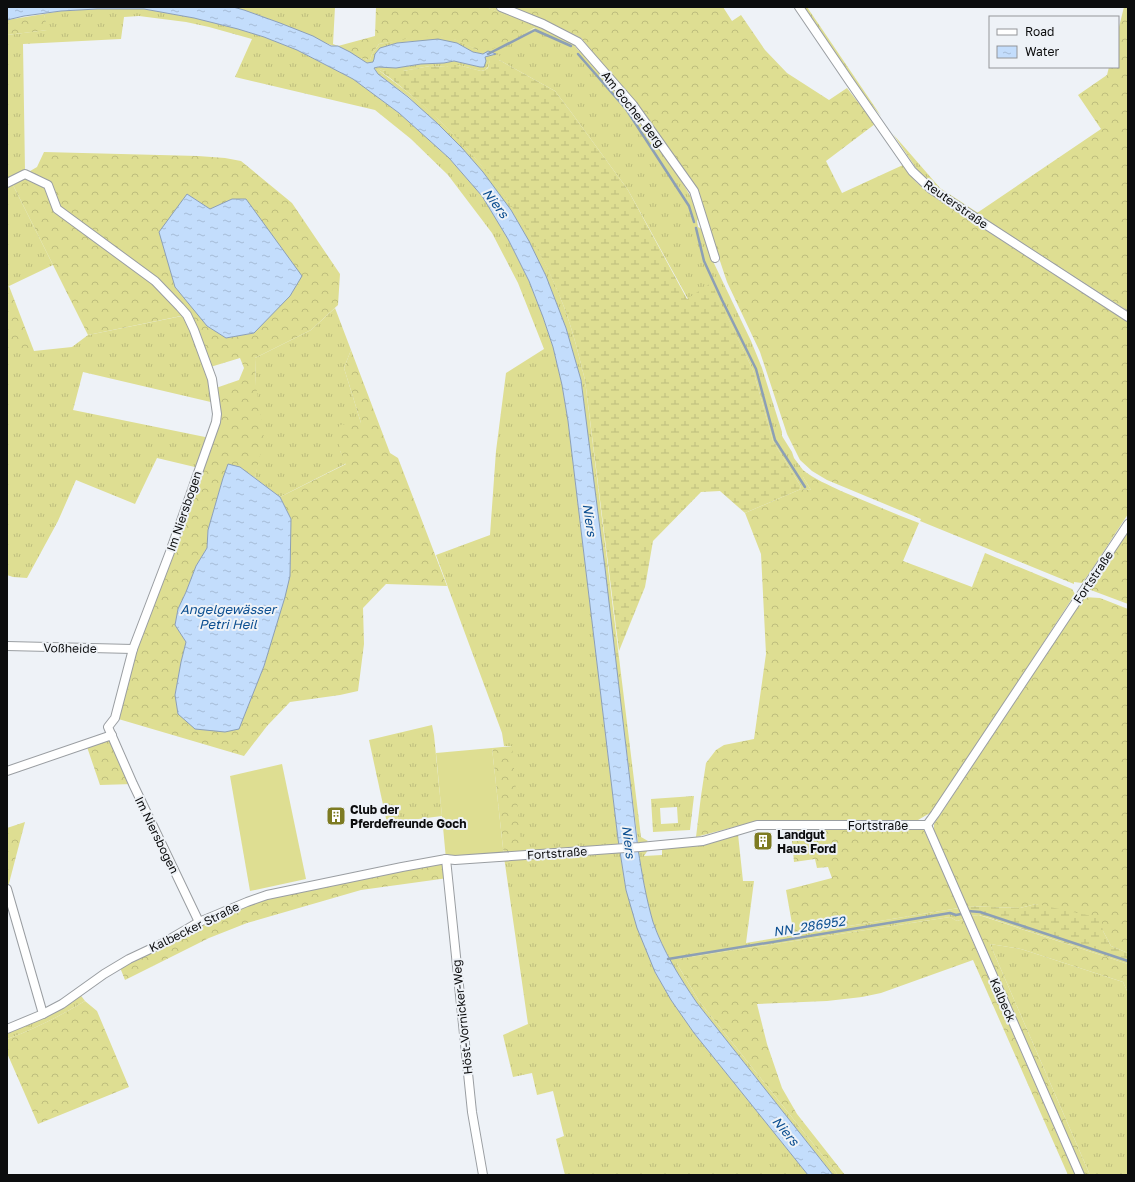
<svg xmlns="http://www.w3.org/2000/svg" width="1135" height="1182" viewBox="0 0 1135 1182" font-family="'Golos Text',sans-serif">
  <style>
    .grass { fill: url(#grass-tufts); fill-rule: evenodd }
    .forest { fill: url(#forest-crowns); fill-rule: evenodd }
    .wetland { fill: url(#wetland-marsh) }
    .pitch { fill: #dede92 }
    .water { fill: url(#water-ripples); stroke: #8c9fb5 }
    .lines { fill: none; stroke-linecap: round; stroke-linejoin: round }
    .stream { stroke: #8c9fb5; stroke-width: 2.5 }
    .minor-casing { stroke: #9a9ea2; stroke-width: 10 }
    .minor { stroke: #fff; stroke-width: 8 }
    .labels { text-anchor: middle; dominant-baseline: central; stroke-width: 4; stroke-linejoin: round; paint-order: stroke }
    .street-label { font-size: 12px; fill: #0c0d0e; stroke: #eef2f7 }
    .poi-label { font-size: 12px; font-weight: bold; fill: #0c0d0e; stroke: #eef2f7; text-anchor: start }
    .water-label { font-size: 13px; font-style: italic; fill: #0c4f91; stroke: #eef2f7 }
  </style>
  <defs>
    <pattern id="grass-tufts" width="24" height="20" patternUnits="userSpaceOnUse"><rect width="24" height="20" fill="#dede92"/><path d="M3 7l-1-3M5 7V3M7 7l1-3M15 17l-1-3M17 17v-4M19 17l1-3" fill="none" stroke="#bdbd7d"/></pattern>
    <pattern id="forest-crowns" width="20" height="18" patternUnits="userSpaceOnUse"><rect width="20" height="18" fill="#dede92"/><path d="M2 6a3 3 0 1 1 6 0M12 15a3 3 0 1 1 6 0" fill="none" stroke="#bdbd7d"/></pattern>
    <pattern id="wetland-marsh" width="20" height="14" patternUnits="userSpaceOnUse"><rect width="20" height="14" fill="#dede92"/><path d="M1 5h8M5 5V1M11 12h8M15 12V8" fill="none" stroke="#bdbd7d"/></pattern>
    <pattern id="water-ripples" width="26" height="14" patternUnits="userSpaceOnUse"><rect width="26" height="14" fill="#c3ddfc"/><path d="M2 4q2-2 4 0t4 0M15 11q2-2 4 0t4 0" fill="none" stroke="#a6bcd7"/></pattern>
  </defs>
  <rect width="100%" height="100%" fill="#eef2f7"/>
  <g class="grass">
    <path d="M 233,7 L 335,7 L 333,44 L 338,46 C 327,46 319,39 309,35 C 285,25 259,14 233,7 Z"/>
    <path d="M 486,7 L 494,7 L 537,25 L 573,42 L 573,44 L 579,51 L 583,51 L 631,107 L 675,170 L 695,204 L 700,215 L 697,221 L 698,227 L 704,230 L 711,257 L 751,341 L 762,368 L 782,432 L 782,436 L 792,452 L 794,458 L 803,470 L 803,477 L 811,490 L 801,489 L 800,485 L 773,441 L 753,370 L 711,284 L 688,299 L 628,190 L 571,112 L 555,91 L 499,60 L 491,59 L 490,60 L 488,67 L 485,70 L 481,71 L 458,65 L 446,67 L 430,66 L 403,71 L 385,71 L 376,68 C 387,77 399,85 410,94 C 420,102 430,111 439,120 C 494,172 538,237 564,307 C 573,331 579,356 585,380 L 641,837 L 648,841 L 645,843 L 638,843 L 581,380 L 566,328 L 546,276 L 529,242 L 511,210 L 409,97 L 378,74 L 374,67 L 378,67 L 396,68 L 421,64 L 444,63 L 454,61 L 480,67 L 484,67 L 484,57 L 495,54 L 483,54 L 473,52 L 457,43 L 413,41 L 397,43 L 380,48 L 375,54 L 374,59 L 373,62 L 367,63 L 359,58 L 370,60 L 372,54 L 379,44 C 404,39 433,30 457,40 C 464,43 471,47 477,50 L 536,28 Z"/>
    <path d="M 803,7 L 807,7 L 881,116 L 863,95 Z"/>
    <path d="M 97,9 L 144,9 L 194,18 L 238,29 L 264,37 L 297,50 L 353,79 L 399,113 L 449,158 L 482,196 L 508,239 L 529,281 L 543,317 L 553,347 L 562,385 L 568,421 L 618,839 L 626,890 L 655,972 L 671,1000 L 694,1033 L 808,1175 L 565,1175 L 556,1139 L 564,1136 L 553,1091 L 537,1095 L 532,1073 L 513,1077 L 503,1035 L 528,1024 L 504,857 L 512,746 L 504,746 L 502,733 L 436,555 L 490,535 L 496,451 L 506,373 L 544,349 L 518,283 L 492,233 L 448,175 L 411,139 L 375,110 L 235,77 L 252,39 L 209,27 L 186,22 L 139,16 L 124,17 L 121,39 L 23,44 L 25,171 L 11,181 L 53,265 L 7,287 L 7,35 L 47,30 L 44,14 L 61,11 Z"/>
    <path d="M 893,134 L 940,188 L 1128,311 L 1128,314 L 927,182 L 916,168 Z"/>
    <path d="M 335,308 L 351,350 L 344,368 L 361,423 L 340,451 L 347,463 L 280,497 L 255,478 L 258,461 L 255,358 L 311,330 Z"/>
    <path d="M 187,315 L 194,330 L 215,403 L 83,372 L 73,410 L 210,438 L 199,468 L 157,458 L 135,504 L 76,480 L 58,521 L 27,578 L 13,577 L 7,575 L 7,351 L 34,351 L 72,347 L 88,335 Z"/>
    <path d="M 432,725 L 434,735 L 442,816 L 387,823 L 369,740 Z"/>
    <path d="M 694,796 L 690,830 L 653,832 L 651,799 ZM 677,807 L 678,823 L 661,824 L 660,808 Z"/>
    <path d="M 738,834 L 743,881 L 754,881 L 746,943 L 959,908 L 963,919 L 957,921 L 950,917 L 677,959 L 677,964 L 699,1001 L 838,1175 L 833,1175 L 697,1003 C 680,978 663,951 653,922 C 646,898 642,874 638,849 L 648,850 L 644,856 L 662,855 L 662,849 L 693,846 Z"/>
    <path d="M 990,944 L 1021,949 L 1123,982 L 1128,993 L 1128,1175 L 1090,1175 Z"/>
    <path d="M 79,993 L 85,1001 C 60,1016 35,1029 7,1039 L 7,1029 Z"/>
  </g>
  <g class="forest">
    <path d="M 376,7 L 486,7 L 536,27 L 488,51 L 477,50 L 456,40 L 439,36 L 411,38 L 379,44 L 372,54 L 370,60 L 359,58 L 338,46 L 375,36 Z"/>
    <path d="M 512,7 L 723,7 L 732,21 L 741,15 L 765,50 L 787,73 L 829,100 L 847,88 L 875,124 L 826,161 L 842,193 L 903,165 L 916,182 L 936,198 L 1128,322 L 1128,514 L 1091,571 L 1082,583 L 1074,582 L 1074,584 L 920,521 L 921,519 L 827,480 L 812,471 L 800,460 L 787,434 L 760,352 L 727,282 L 696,189 L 635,103 L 581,38 L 540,18 Z"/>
    <path d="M 1124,7 L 1128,7 L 1128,311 L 977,213 L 1101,129 L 1078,95 L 1107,75 L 1109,67 L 1118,67 L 1118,31 Z"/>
    <path d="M 44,14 L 48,30 L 7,35 L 7,20 Z"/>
    <path d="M 44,152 L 198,156 L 225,158 L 241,161 L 292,203 L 340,274 L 338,305 L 311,330 L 255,358 L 256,386 L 264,438 L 255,478 L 240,467 L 228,464 L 223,478 L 208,530 L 207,548 L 196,566 L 186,592 L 178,609 L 175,625 L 186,642 L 181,662 L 175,695 L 239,728 L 264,666 L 290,576 L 291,519 L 280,497 L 346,464 L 340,451 L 339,425 L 361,423 L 344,368 L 351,350 L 390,453 L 398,458 L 447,586 L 386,584 L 363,608 L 364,644 L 358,691 L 340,695 L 290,702 L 267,726 L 244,756 L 115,718 L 133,649 L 216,422 L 213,389 L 239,380 L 244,368 L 240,358 L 207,368 L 186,315 L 88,335 L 11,181 L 25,174 L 37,167 ZM 187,194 L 210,209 L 254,333 L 226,338 L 207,326 Z"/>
    <path d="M 9,286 L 34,351 L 7,351 L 7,287 Z"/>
    <path d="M 803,470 C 814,479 829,485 841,491 C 867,502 893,513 919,523 L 903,561 L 972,587 L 985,553 L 1072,589 L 1075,594 L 943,797 L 930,813 L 918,820 L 749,823 L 696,837 L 701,796 L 706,763 L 716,750 L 724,745 L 754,739 L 766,654 L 761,554 L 745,513 L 801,489 L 811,490 L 803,477 Z"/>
    <path d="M 1128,531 L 1128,604 L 1088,589 L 1090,587 L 1092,587 Z"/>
    <path d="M 1084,597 L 1100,598 L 1128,609 L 1128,953 L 1111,946 L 1103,931 L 1036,904 L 1020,908 L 966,906 L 934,833 L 934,824 Z"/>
    <path d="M 112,735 L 133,784 L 100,785 L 86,744 Z"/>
    <path d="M 512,746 L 522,855 L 504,857 L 492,748 Z"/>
    <path d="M 25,822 L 7,891 L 7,828 Z"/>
    <path d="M 791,830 L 924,830 L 959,908 L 794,935 L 786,890 L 832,878 L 828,867 L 817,868 L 815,859 L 794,862 Z"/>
    <path d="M 446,859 L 448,878 L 361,890 L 247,923 L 209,938 L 125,980 L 119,965 L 247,902 Z"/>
    <path d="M 979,915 L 1128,964 L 1128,993 L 1123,982 L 1021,949 L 990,944 L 1090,1175 L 1083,1175 L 970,916 Z"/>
    <path d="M 950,917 L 957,921 L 963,919 L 1075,1175 L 1068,1175 L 973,960 L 881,993 L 862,997 L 827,1001 L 757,1004 L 767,1044 L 782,1088 L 797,1114 L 845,1175 L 838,1175 L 699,1001 L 677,964 L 677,959 Z"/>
    <path d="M 85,1001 L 97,1011 L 129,1087 L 38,1124 L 7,1053 L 7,1039 C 35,1029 60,1016 85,1001 Z"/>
  </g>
  <g class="wetland">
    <path d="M 496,54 L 500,56 L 499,60 L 555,91 L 571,112 L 628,190 L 687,299 L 711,283 L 753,370 L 773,441 L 800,485 L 801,489 L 745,513 L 720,491 L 701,492 L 653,541 L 645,587 L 619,651 L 585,380 C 579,356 573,331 564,307 C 535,232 489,165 429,111 C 412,95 394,80 374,67 L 385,71 L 403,71 L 430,66 L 446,67 L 451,65 L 458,65 L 481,71 L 485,70 L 488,68 L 490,59 Z"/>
    <path d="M 1036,904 L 1101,918 L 1103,931 L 1111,946 L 1128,953 L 1128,964 L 980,915 L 970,916 L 966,906 L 1020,908 Z"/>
  </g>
  <g class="pitch">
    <path d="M 492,748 L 504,857 L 446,859 L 436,753 Z"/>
    <path d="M 282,764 L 306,879 L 250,891 L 230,776 Z"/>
  </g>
  <g class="water">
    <path d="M 7,7 L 233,7 L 244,10 L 280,23 L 313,36 L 331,46 L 338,46 L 350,52 L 367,63 L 373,62 L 374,59 L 375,54 L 380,48 L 397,43 L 438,39 L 457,43 L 473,52 L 483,54 L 488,51 L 496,54 L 485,57 L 486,61 L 484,67 L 480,67 L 454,61 L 444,63 L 421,64 L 396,68 L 378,67 L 374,68 L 378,74 L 408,97 L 437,123 L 462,148 L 483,172 L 511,210 L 529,241 L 546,276 L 566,328 L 581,380 L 605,568 L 638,849 C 642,874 646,898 653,922 C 663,951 680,978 697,1003 L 833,1175 L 808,1175 L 694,1033 L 671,1000 L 655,972 L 637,928 L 626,890 L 618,839 L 568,421 L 562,385 L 553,347 L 543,317 L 529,281 L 508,239 L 482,196 L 449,158 L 399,113 L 353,79 L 297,50 L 264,37 L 238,29 L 194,18 L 144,9 L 97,9 L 61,11 L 24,16 L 7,20 Z"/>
    <path d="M 187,194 L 210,209 L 232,199 L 246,199 L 302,276 L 290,296 L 254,333 L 226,338 L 207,326 L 175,287 L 159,232 Z"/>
    <path d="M 228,464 L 240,467 L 280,497 L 291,519 L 290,576 L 285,597 L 264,666 L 239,729 L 225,732 L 195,729 L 178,714 L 175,695 L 181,662 L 186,642 L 175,625 L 178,609 L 186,592 L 196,566 L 207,548 L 208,530 L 223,478 Z"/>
  </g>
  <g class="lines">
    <g class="stream">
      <path d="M 488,54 L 535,30 L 571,46"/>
      <path d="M 578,54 L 626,109 L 689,206 L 694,222"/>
      <path d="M 696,228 L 704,261 L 722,300 L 756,369 L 775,440 L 805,487"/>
      <path d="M 968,911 L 980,912 L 1128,961"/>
      <path d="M 668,959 L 950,913 L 956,915 L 961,914"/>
    </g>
    <defs>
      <g id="minor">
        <path d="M 501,7 L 543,24 L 578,42 L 633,105 L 694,191 L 715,258"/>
        <path d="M 799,7 L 850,82 L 912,171 L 931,189 L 1128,317"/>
        <path d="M 7,183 L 25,174 L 48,185 L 57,209 L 155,281 L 180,307 L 187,315 L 194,330 L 212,379 L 217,414 L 216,422 L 170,552 L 133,649 L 115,718 L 108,727 L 133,784 L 199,922"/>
        <path d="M 7,646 L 133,649"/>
        <path d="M 7,771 L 112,735"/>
        <path d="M 927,825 L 1080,1175"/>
        <path d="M 927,825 L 935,814 L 1128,524"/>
        <path d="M 446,859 L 472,1112 L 483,1175"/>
        <path d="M 7,889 L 43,1014"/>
        <path d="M 7,1029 L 43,1014 L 62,1004 L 104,974 L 129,959 L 163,943 L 199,922 L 247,902 L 267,895 L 402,867 L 446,859 L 455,860 L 640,847 L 703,841 L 757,825 L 927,825"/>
      </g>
    </defs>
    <use href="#minor" class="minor-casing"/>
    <use href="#minor" class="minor"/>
  </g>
  <defs>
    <symbol id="building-square" viewBox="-11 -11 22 22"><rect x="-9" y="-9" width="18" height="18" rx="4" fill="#7d7b22" stroke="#eef2f7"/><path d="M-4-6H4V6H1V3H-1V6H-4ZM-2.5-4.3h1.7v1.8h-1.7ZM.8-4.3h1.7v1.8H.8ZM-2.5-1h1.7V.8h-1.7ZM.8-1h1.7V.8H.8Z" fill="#fff"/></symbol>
  </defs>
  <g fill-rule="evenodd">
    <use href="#building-square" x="325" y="805" width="22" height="22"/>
    <use href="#building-square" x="752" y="830" width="22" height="22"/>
  </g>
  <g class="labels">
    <g class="street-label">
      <text transform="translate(633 109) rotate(52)">Am Gocher Berg</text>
      <text transform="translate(956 204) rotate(35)">Reuterstraße</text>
      <text transform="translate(184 511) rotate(-71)">Im Niersbogen</text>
      <text transform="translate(1093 577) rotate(-56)">Fortstraße</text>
      <text transform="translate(70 648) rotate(1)">Voßheide</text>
      <text x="878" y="825">Fortstraße</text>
      <text transform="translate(157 835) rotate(64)">Im Niersbogen</text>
      <text transform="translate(557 853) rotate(-4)">Fortstraße</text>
      <text transform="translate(194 927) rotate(-26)">Kalbecker Straße</text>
      <text transform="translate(1003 1000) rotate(66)">Kalbeck</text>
      <text transform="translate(462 1017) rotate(-96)">Höst-Vornicker-Weg</text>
    </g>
    <g class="poi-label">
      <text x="350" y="809">Club der<tspan x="350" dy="14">Pferdefreunde Goch</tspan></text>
      <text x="777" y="834">Landgut<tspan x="777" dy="14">Haus Ford</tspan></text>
    </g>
    <g class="water-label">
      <text transform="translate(496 203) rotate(53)">Niers</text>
      <text transform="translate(590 520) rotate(82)">Niers</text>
      <text x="228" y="609">Angelgewässer<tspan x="228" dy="15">Petri Heil</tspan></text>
      <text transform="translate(629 842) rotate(83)">Niers</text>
      <text transform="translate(809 926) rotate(-9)">NN_286952</text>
      <text transform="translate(786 1131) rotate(50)">Niers</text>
    </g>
  </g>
  <rect width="1135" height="1182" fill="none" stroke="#0c0d0e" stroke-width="16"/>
  <rect x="989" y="16" width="130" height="52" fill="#eef2f7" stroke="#94969a"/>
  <rect x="997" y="29" width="20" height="6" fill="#ffffff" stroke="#94969a"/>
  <text x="1025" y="36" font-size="12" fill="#0c0d0e">Road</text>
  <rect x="997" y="46" width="20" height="12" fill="url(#water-ripples)" stroke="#94969a"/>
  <text x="1025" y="56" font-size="12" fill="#0c0d0e">Water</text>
</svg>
